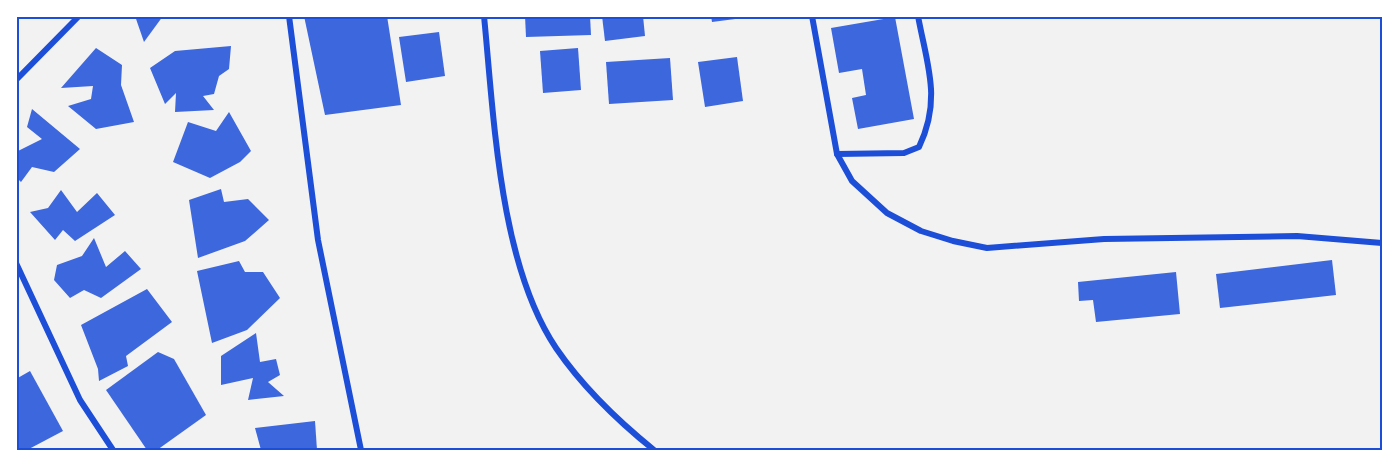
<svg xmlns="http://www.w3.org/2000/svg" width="1399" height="467" viewBox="0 0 1399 467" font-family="'Titillium Web',sans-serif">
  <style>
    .building { fill: #3d67dc }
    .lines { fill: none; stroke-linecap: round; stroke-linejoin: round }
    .minor { stroke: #1d4ed8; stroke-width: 6 }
    .neatline { fill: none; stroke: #1d4ed8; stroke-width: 2 }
  </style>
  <rect width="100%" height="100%" fill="#f2f2f2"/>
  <g class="building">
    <path d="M 135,16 L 163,16 L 144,42 Z"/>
    <path d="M 304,16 L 387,16 L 401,105 L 325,115 Z"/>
    <path d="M 525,16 L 590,16 L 591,35 L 526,37 Z"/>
    <path d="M 602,16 L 643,16 L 645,36 L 605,41 Z"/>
    <path d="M 711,16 L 743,16 L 743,18 L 712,22 Z"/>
    <path d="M 895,17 L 914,119 L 858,129 L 852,98 L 866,95 L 862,69 L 839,73 L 831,28 Z"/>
    <path d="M 439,32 L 445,76 L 406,82 L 399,37 Z"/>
    <path d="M 231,46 L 229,69 L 219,76 L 214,94 L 203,96 L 214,110 L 175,112 L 176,93 L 165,104 L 150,68 L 175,51 Z"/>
    <path d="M 96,48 L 122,65 L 121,85 L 134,122 L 96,129 L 68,106 L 91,99 L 93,86 L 61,88 Z"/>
    <path d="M 578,48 L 581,90 L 543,93 L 540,51 Z"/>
    <path d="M 737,57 L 743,101 L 705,107 L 698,62 Z"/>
    <path d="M 670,58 L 673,100 L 609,104 L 606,62 Z"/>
    <path d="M 32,109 L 80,149 L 54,172 L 32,167 L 21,182 L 16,177 L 16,152 L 42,139 L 27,127 Z"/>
    <path d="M 229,112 L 251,151 L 240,162 L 210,178 L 173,162 L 188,122 L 216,131 Z"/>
    <path d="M 221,189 L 224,202 L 248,199 L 269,220 L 245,241 L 198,258 L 189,200 Z"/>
    <path d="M 61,190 L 77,212 L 97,193 L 115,215 L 75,241 L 63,230 L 55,240 L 30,212 L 48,208 Z"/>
    <path d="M 94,238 L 106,267 L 125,251 L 141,269 L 101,298 L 84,290 L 70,298 L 54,280 L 57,265 L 82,256 Z"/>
    <path d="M 1332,260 L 1336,295 L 1220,308 L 1216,274 Z"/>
    <path d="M 239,261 L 245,272 L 263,272 L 280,298 L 247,330 L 212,343 L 197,271 Z"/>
    <path d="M 1176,272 L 1180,314 L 1096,322 L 1093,300 L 1079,301 L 1078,282 Z"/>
    <path d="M 147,289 L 172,322 L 126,356 L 128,366 L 99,381 L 98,369 L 81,325 Z"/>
    <path d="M 256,333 L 260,362 L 276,359 L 280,375 L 268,382 L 284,396 L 248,400 L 253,378 L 221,385 L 221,356 Z"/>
    <path d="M 158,352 L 174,359 L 206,415 L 157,450 L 147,450 L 106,390 Z"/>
    <path d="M 30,371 L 63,431 L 27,450 L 16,450 L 16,379 Z"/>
    <path d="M 315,421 L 317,450 L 261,450 L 255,428 Z"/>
  </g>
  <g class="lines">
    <g class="minor">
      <path d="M 289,16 L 318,240 L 361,450"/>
      <path d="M 484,16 C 494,117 499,263 556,348 C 582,386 618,421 654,450"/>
      <path d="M 812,16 L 837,154 L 852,181 L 887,213 L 921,231 L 953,241 L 987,248 L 1104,239 L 1297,236 L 1382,243"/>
      <path d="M 16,80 L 79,16"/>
      <path d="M 837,154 L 904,153 L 919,147 C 942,99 927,65 918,16"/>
      <path d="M 16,263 L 80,400 L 113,450"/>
    </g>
  </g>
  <rect width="1399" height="467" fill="none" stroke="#ffffff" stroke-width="36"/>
  <rect x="18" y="18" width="1363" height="431" class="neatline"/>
</svg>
